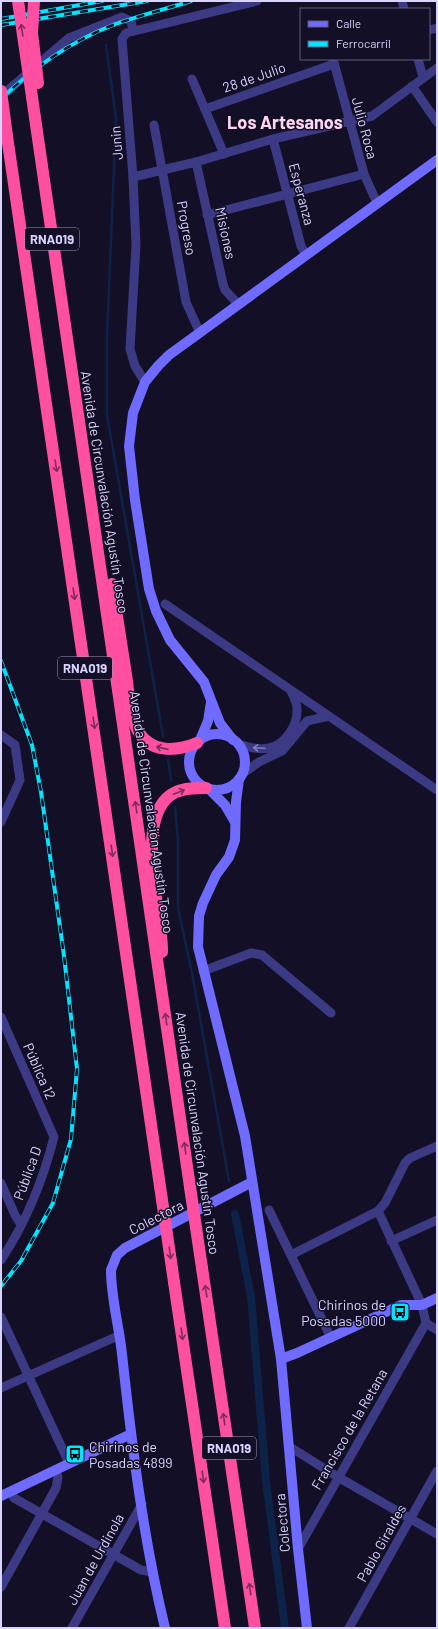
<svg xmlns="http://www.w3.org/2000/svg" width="438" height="1629" viewBox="0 0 438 1629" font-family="Barlow,sans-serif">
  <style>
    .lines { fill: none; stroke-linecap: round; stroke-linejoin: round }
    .stream { stroke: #0c2248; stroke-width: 2.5 }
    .canal { stroke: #0c2248; stroke-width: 8 }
    .street { stroke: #3d3a85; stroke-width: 9 }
    .secondary { stroke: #6f6bff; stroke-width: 10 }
    .highway { stroke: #ff4fa3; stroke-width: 12 }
    .rail-casing { stroke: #00e5ff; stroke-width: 4 }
    .rail { stroke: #130f26; stroke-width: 2.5; stroke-dasharray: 8; stroke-linecap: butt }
    .highway-bridge { stroke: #ff4fa3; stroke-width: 12 }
    .oneway { stroke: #7d2c5e }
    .oneway2 { stroke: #837fbc }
    .labels { text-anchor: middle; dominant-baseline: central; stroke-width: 3; stroke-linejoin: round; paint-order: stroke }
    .shield { fill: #130f26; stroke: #9e99be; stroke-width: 1 }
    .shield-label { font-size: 13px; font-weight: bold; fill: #d9d4ff }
    .street-label { font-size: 14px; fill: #d9d4ff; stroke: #130f26 }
    .poi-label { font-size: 14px; fill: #d9d4ff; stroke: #130f26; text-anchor: end }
    .district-label { font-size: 18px; font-weight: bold; fill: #ffd6f0; stroke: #130f26 }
  </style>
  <rect width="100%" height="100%" fill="#130f26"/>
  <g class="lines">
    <g class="stream">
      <path d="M 106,45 L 116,118 L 107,337 L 107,415 L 163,736"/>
      <path d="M 168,759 L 171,780"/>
      <path d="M 175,807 L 178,840 L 178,908 L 192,973 L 229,1181"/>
    </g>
    <path class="canal" d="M 235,1214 L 251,1297 L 266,1481 L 285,1628"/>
    <g class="street">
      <path d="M 402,1 L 404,9"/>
      <path d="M 429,30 L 437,28"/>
      <path d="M 333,59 L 364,174 L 377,203"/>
      <path d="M 418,59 L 423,77"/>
      <path d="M 192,79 L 224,154"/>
      <path d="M 412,86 L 437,122"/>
      <path d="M 1,96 L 69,38 L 122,17 L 131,21 L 133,31"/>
      <path d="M 205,109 L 334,64"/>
      <path d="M 154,125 L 186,302 L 200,333"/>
      <path d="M 273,139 L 301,246 L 306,255"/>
      <path d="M 196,162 L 223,284 L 225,290 L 238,304"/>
      <path d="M 133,177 L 196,162 L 273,139 L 372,116 L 437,68"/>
      <path d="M 207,215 L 364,174"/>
      <path d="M 145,382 L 135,366 L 130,349 L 136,245 L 133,177 L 122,39 L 126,33 L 257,1"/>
      <path d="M 165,604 L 437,790"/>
      <path d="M 1,735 L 15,745 L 20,780 L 1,822"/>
      <path d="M 238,744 C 248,747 258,750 269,748 C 285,745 298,725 297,709 C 297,703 294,697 291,691"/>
      <path d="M 242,774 L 259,762 L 282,751 L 307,721 L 329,716"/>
      <path d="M 203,971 L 251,953 L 262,955 L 331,1013"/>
      <path d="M 1,1017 L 54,1137 C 43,1180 25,1224 1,1260"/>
      <path d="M 1,1183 L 15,1215 L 21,1225"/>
      <path d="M 269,1210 L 331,1338"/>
      <path d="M 378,1211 L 422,1305 L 426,1323 L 437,1330"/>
      <path d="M 391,1241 L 437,1220"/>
      <path d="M 291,1255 L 378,1211 L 385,1203 L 405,1163 L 410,1158 L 437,1146"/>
      <path d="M 1,1317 L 69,1463"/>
      <path d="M 1,1388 L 120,1335"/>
      <path d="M 290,1447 L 338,1477 L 437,1534"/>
      <path d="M 10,1492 L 14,1498 L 141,1570 L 152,1572"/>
      <path d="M 298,1549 L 426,1323"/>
      <path d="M 1,1587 L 56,1488 L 58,1477 L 55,1470"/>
      <path d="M 72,1628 L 142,1504"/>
      <path d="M 349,1628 L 437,1471"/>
    </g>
    <g class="secondary">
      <circle cx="217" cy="762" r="28"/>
      <path d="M 200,740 L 208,721 L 211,702"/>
      <path d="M 233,740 L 220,723 L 204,682 L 170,640 L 156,611 L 149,589 L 135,500 L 129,446 L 133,413 L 145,382 L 158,366 L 169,355 L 437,160"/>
      <path d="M 239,779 L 236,802 L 235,840 L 229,857 L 216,875 L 203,903 L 199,916 L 198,947 L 245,1136 L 281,1359 L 298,1549 L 307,1628"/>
      <path d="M 209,789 L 225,805 L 235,822"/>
      <path d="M 281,1359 L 297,1353 L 401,1305 L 422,1305 L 437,1298"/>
      <path d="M 1,1496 L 131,1434"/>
      <path d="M 165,1628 C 143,1538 132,1446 122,1354 C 119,1326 111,1298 111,1270 L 117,1255 L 125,1248 L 252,1182"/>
    </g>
    <g class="highway">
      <path d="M 32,97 L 190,1187"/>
      <path d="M 7,136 L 162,1200"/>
      <path d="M 112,584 C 117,617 122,649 127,681 C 129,697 130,717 138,731 C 151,754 177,751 197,743"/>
      <path d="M 162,952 C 163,914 131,812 176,792 C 185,788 196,788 206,788"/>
      <path d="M 202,1268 L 255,1628"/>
      <path d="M 174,1282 L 225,1628"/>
    </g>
    <defs>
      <g id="rail">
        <path d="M 1,19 L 102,1"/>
        <path d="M 1,25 L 147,1"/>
        <path d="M 1,99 C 33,68 72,41 113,25 C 138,16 166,9 191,1"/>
        <path d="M 1,661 L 32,745 L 41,792 L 64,956 L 77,1069 L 71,1139 L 53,1203 L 21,1261 L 1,1286"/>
      </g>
    </defs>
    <use href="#rail" class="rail-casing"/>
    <use href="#rail" class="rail"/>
    <g class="highway-bridge">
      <path d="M 18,1 L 32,97"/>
      <path d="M 34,1 L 32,33 L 38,83"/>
      <path d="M 1,91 L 7,136"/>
      <path d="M 190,1187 L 202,1268"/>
      <path d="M 162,1200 L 174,1282"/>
    </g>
  </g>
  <defs><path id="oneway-shaft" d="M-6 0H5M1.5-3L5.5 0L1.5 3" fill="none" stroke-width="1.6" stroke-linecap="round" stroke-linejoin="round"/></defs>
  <g class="oneway">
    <use href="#oneway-shaft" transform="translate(22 30) rotate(-98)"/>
    <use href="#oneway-shaft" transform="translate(56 466) rotate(81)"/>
    <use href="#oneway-shaft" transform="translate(74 594) rotate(82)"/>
    <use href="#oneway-shaft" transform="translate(94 723) rotate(82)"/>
    <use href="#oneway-shaft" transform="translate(162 748) rotate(-167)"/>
    <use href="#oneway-shaft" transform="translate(179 792) rotate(-21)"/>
    <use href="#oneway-shaft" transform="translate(136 807) rotate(-98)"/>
    <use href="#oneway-shaft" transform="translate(112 851) rotate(82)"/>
    <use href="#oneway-shaft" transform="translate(166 1019) rotate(-98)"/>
    <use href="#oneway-shaft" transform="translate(185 1148) rotate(-98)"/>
    <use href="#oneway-shaft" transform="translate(170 1253) rotate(82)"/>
    <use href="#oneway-shaft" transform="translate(206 1291) rotate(-98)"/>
    <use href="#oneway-shaft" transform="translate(182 1334) rotate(82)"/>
    <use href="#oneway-shaft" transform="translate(224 1419) rotate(-98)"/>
    <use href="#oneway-shaft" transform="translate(203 1477) rotate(82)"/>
    <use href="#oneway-shaft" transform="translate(250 1589) rotate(-98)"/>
  </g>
  <use class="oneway2" href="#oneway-shaft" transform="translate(259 748) rotate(-177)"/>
  <defs>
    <symbol id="bus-square" viewBox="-11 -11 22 22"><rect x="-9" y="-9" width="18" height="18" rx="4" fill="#00e5ff" stroke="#130f26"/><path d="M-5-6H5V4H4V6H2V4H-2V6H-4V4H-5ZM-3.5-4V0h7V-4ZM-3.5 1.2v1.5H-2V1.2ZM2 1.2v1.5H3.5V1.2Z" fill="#111"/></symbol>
  </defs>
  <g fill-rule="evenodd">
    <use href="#bus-square" x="389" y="1301" width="22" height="22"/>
    <use href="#bus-square" x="64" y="1443" width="22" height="22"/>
  </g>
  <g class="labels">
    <g class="shield">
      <rect x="25" y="228" width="54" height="22" rx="3"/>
      <rect x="58" y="657" width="54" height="22" rx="3"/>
      <rect x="202" y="1437" width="54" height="22" rx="3"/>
    </g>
    <g class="shield-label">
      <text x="52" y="239">RNA019</text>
      <text x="85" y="668">RNA019</text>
      <text x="229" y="1448">RNA019</text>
    </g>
    <g class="street-label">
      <text transform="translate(254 77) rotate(-19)">28 de Julio</text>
      <text transform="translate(365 128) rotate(75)">Julio Roca</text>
      <text transform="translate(116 143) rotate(-95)">Junin</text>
      <text transform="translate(302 194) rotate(75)">Esperanza</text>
      <text transform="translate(187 228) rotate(80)">Progreso</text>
      <text transform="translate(226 233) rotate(78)">Misiones</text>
      <text transform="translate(105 492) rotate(81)">Avenida de Circunvalación Agustín Tosco</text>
      <text transform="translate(152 812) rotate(82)">Avenida de Circunvalación Agustín Tosco</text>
      <text transform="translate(40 1071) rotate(66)">Pública 12</text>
      <text transform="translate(198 1133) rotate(82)">Avenida de Circunvalación Agustín Tosco</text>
      <text transform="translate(27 1173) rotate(-70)">Pública D</text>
      <text transform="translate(156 1217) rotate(-27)">Colectora</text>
      <text transform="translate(349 1429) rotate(-60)">Francisco de la Retana</text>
      <text transform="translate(282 1523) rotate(-95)">Colectora</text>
      <text transform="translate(381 1543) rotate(-61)">Pablo Giraldes</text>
      <text transform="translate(95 1559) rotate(-61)">Juan de Urdinola</text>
    </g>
    <g class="poi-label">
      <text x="386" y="1304">Chirinos de<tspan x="386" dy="16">Posadas 5000</tspan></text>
      <text x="89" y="1446" text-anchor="start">Chirinos de<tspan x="89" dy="16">Posadas 4899</tspan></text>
    </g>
    <g class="district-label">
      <text x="285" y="122">Los Artesanos</text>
    </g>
  </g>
  <rect width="438" height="1629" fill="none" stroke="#d9d4ff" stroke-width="4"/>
  <rect x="300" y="8" width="130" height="52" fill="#130f26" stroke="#625e7d"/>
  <rect x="308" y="21" width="20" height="6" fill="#6f6bff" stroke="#625e7d"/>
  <text x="336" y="28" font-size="12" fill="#d9d4ff">Calle</text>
  <rect x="308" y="41" width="20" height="6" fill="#00e5ff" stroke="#625e7d"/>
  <text x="336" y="48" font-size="12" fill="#d9d4ff">Ferrocarril</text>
</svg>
